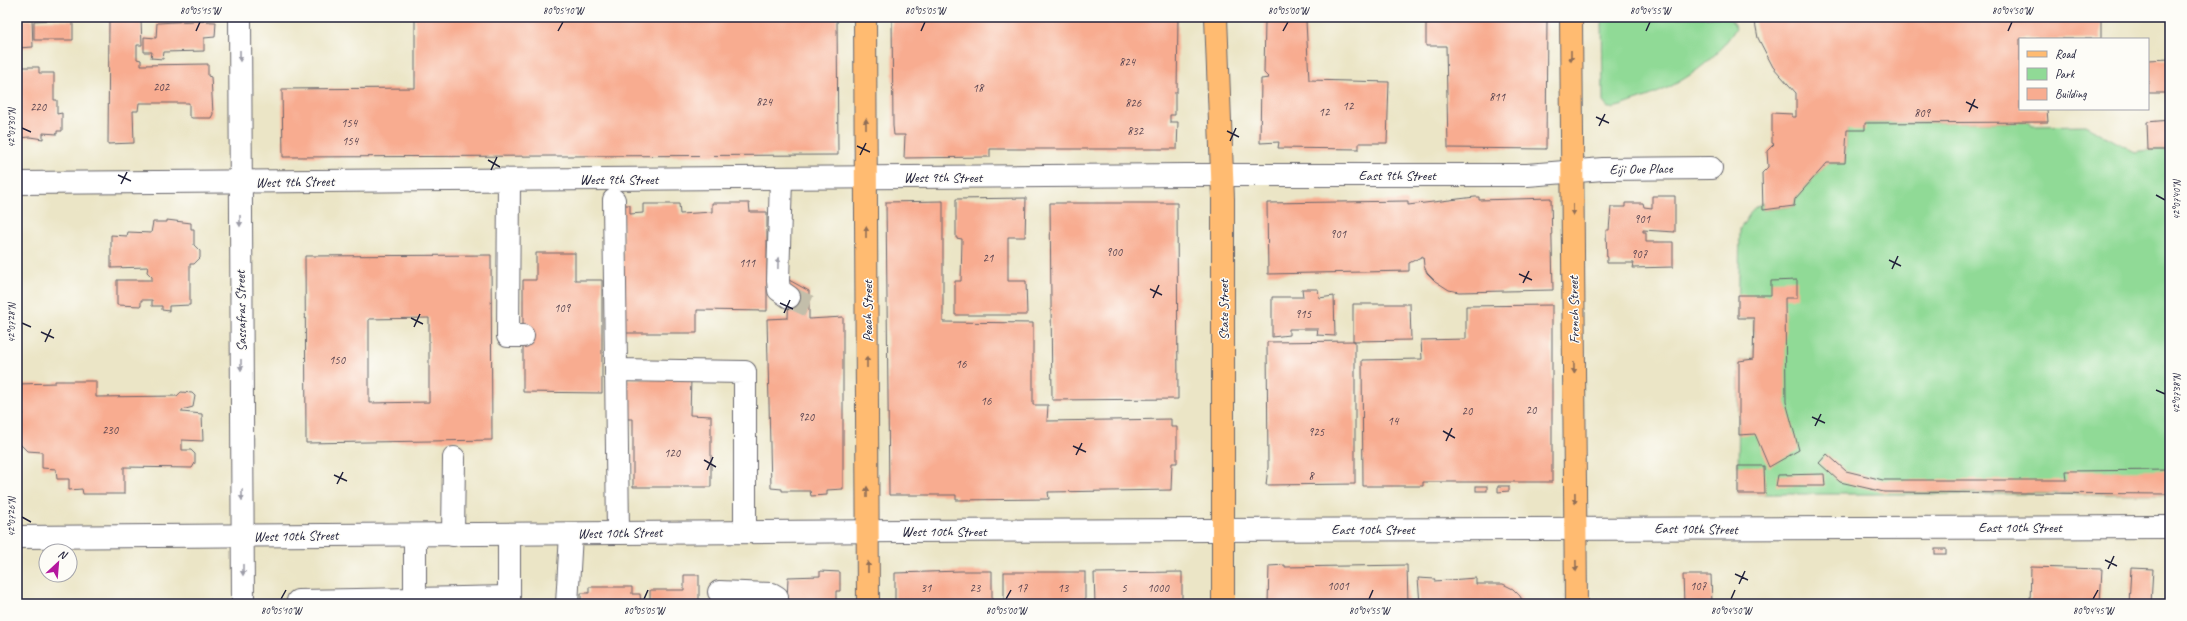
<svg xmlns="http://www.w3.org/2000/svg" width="2187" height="621" viewBox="0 0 2187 621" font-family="Caveat,sans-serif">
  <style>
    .green { fill: #90da96; stroke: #597e68 }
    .building { fill: #f8ac90; fill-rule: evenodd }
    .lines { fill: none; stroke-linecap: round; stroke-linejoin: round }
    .minor-tunnel { stroke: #c3beaa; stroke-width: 22; stroke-dasharray: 22 11; stroke-linecap: butt }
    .minor-casing { stroke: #68666c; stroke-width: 24 }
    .major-casing { stroke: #68666c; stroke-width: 24 }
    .minor { stroke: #fff; stroke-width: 22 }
    .major { stroke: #ffbb71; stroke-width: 22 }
    .oneway { fill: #9c9ca7 }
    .oneway2 { fill: #906e56 }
    .ticks { fill: none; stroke: #22223b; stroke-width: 1.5 }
    .labels { text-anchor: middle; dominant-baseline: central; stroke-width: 3; stroke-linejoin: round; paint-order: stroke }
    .number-label { font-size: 12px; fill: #584450 }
    .street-label { font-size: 14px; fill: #22223b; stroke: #fdfcf7 }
    .neatline { fill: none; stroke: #22223b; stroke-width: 1.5 }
    .ticks-label { font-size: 10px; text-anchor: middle; fill: #22223b }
  </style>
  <rect width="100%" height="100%" fill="#fdfcf7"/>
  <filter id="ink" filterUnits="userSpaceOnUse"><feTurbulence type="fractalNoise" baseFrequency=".025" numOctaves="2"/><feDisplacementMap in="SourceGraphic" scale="8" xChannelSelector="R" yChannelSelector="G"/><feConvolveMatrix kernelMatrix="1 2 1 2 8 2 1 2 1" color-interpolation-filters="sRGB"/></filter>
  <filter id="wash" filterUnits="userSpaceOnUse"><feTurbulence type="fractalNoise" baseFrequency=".012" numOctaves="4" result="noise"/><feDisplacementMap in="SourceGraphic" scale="16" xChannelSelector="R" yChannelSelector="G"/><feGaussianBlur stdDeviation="0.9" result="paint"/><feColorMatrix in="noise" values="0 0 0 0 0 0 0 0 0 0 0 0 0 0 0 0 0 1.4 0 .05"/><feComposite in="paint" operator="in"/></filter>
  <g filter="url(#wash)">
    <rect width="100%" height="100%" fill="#ebe5c6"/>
    <g class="green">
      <path d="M 1602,17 L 1729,17 L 1736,28 C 1713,65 1676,88 1635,101 C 1626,104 1617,108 1608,108 L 1603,102 Z"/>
      <path d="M 2028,122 L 2031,126 L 2085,125 L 2135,152 L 2148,150 L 2170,150 L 2170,494 L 1738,494 L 1739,361 L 1753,359 L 1754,318 L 1738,318 L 1740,229 L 1753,209 L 1763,202 L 1763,210 L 1794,206 L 1795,199 L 1827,163 L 1845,163 L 1847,130 L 1865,123 Z"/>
    </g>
    <g id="blocks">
      <g class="building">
        <path d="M 415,17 L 837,17 L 838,155 L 283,157 L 282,89 L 415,88 Z"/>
        <path d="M 892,17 L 1178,17 L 1177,92 L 1175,92 L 1175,115 L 1170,115 L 1170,122 L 1178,122 L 1177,149 L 990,149 L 990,157 L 904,158 L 905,135 L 894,135 L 893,126 Z"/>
        <path d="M 1268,17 L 1302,17 L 1306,21 L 1309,80 L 1389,82 L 1387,143 L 1359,143 L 1359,149 L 1278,148 L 1279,142 L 1260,143 L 1261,79 L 1269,78 L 1264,73 L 1265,21 Z"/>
        <path d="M 1426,17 L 1547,17 L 1546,149 L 1448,148 L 1446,46 L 1426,46 Z"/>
        <path d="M 1754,17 L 2101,17 L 2101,39 L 2020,39 L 2020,109 L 2047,109 L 2048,122 L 1865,123 L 1865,130 L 1847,130 L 1845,163 L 1827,163 L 1795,199 L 1794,206 L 1763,210 L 1762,173 L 1768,167 L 1767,151 L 1774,144 L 1772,143 L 1772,113 L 1792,114 L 1792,117 L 1796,117 L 1796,93 L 1773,67 L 1758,38 Z"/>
        <path d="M 17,20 L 32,20 L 33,47 L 17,48 Z"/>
        <path d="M 52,20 L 73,21 L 73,40 L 34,40 L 34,21 Z"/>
        <path d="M 141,20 L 142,45 L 137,45 L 137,59 L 141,60 L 141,65 L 208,64 L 208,76 L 211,77 L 213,114 L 211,118 L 192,118 L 189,116 L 189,103 L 139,103 L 138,111 L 133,111 L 134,143 L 108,144 L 109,21 Z"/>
        <path d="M 194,21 L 216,22 L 215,37 L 204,38 L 204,51 L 164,52 L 163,59 L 151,58 L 152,52 L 144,52 L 144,37 L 156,38 L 157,23 Z"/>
        <path d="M 2170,59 L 2170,93 L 2148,93 L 2148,60 Z"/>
        <path d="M 19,67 L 39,67 L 39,73 L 54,73 L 54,100 L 57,100 L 57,114 L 62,113 L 62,131 L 57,131 L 57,134 L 43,133 L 43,139 L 30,137 L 18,138 L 17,82 L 19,82 Z"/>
        <path d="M 2170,120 L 2170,150 L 2148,150 L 2147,122 Z"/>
        <path d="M 1652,196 L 1675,196 L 1675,232 L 1643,230 L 1643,232 L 1646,232 L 1646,242 L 1673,242 L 1673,267 L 1633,268 L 1634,263 L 1607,263 L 1606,230 L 1609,230 L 1611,207 L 1625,207 L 1625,203 L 1643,203 L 1644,207 L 1652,208 Z"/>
        <path d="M 1475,197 L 1479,197 L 1479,200 L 1551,198 L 1553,290 L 1459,292 L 1449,290 L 1435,281 L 1427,273 L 1424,266 L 1423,256 L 1409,263 L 1409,271 L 1268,274 L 1267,203 L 1408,201 L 1408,205 Z"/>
        <path d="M 1026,198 L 1025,237 L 1008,237 L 1008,281 L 1026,281 L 1027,315 L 955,315 L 955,281 L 961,281 L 962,239 L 956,238 L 956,199 Z"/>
        <path d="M 943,201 L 943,322 L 1033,323 L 1033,405 L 1048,405 L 1047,421 L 1171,419 L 1171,427 L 1177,427 L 1177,463 L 1172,463 L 1171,490 L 1048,492 L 1049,499 L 956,500 L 956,495 L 889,495 L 886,202 Z"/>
        <path d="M 712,203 L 749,203 L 750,212 L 767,212 L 767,311 L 697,310 L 697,333 L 623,333 L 623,205 L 630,205 L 630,214 L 643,213 L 643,204 L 679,204 L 680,214 L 712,212 Z"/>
        <path d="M 1050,203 L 1177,203 L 1178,399 L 1052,400 Z"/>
        <path d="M 167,220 L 191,223 L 191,229 L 194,229 L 194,245 L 200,251 L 200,258 L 194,264 L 190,264 L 190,305 L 169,306 L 169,311 L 162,310 L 162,306 L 152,306 L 152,300 L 141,300 L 141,306 L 117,305 L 117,280 L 152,280 L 152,277 L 147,272 L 148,267 L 111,268 L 111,235 L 127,236 L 128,232 L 151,233 L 153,222 L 167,222 Z"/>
        <path d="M 536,253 L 575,253 L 575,280 L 602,280 L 602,393 L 523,392 L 523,280 L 536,280 Z"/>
        <path d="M 491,255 L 492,440 L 306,443 L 305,256 ZM 429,318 L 429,402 L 369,403 L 369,319 Z"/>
        <path d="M 789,280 L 809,291 L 809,319 L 843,317 L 843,489 L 827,490 L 827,495 L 811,496 L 810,491 L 782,491 L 782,489 L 771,488 L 767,319 L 788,318 Z"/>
        <path d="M 1797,280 L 1797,298 L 1785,298 L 1786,402 L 1799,450 L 1769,467 L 1755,434 L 1739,435 L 1739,361 L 1753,359 L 1754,318 L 1738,318 L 1738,295 L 1771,295 L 1771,281 Z"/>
        <path d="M 1302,289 L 1318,289 L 1319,298 L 1334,296 L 1335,336 L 1317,335 L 1318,329 L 1289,329 L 1289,335 L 1272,337 L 1272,297 L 1303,297 Z"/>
        <path d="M 1353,304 L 1410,304 L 1411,340 L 1353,341 Z"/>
        <path d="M 1552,305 L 1552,482 L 1423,482 L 1423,486 L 1363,486 L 1362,360 L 1422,359 L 1421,340 L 1466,339 L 1466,306 Z"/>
        <path d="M 1355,341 L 1355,484 L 1266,485 L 1268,467 L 1267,342 Z"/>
        <path d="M 627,379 L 691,379 L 690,415 L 711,416 L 711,487 L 633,487 L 633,419 L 627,419 Z"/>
        <path d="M 55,381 L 96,381 L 96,397 L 177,396 L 181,392 L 192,393 L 195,396 L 193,407 L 182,410 L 182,412 L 202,414 L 203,441 L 182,440 L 182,450 L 191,450 L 195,454 L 195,463 L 192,468 L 124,467 L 124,494 L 83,494 L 82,489 L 69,490 L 69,479 L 57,479 L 56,469 L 42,468 L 42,452 L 27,451 L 17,441 L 17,420 L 24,414 L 17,413 L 17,384 L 55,383 Z"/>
        <path d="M 1827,454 L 1846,471 L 1883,480 L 2067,480 L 2066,471 L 2170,470 L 2170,494 L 1884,492 L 1840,482 L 1819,463 Z"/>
        <path d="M 1738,466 L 1764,466 L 1765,494 L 1738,494 Z"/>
        <path d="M 1824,474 L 1825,486 L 1776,486 L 1778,475 Z"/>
        <rect x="1476" y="486" width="11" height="5"/>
        <path d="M 1498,486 L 1509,486 L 1509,491 L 1498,492 Z"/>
        <rect x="1935" y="549" width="11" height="5"/>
        <path d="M 1285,565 L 1285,567 L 1407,565 L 1408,604 L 1268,604 L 1269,566 Z"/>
        <path d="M 2031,567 L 2102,569 L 2100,604 L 2030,604 Z"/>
        <path d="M 2131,568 L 2153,569 L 2151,604 L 2129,604 Z"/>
        <path d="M 820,571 L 840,572 L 840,591 L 836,591 L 836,604 L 787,604 L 788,577 L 820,576 Z"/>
        <path d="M 961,571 L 992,571 L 992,604 L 895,604 L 895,573 Z"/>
        <rect x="1004" y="572" width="81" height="32"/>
        <path d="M 1182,572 L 1182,604 L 1095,604 L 1094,573 Z"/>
        <path d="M 684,575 L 699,575 L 699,604 L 650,604 L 650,590 L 684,590 Z"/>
        <path d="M 1683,575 L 1711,575 L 1712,604 L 1684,604 Z"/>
        <path d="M 1418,578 L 1435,579 L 1434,581 L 1476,578 L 1476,584 L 1503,584 L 1513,589 L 1520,596 L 1524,604 L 1420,604 Z"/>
        <path d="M 589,587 L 632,587 L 632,594 L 640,594 L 641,604 L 581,604 L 581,593 L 589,593 Z"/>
      </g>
    </g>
  </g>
  <g filter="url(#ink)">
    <use href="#blocks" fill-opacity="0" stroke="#68666c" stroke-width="1"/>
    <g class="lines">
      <path class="minor-tunnel" d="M 789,297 L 809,306"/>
      <defs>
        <g id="minor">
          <path d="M 240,17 L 243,604"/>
          <path d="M 781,178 L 778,281 L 779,290 L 789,297"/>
          <path d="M 509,180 L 508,336 L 523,336"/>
          <path d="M 17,183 L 1188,175 L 1527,175 L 1603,169 L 1711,168"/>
          <path d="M 614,200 L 618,533"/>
          <path d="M 616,370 L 745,372 L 745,532"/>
          <path d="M 453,535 L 454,458"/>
          <path d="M 17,537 L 903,531 L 2170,527"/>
          <path d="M 719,592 L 772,594 L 777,597 L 777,604"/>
          <path d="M 415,599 L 509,597"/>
          <path d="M 298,604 L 298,601 L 415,599 L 415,535"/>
          <path d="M 509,604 L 509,534"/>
          <path d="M 567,604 L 571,534"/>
        </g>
        <g id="major">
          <path d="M 865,17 L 868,604"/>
          <path d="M 1216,17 L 1223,199 L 1223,604"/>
          <path d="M 1571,17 L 1576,604"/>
        </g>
      </defs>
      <use href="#minor" class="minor-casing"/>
      <use href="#major" class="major-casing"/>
      <use href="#minor" class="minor"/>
      <use href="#major" class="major"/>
    </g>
    <defs><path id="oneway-solid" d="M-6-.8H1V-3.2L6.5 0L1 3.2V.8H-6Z"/></defs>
    <g class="oneway">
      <use href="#oneway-solid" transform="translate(240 56) rotate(90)"/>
      <use href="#oneway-solid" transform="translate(240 221) rotate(90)"/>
      <use href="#oneway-solid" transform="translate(778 263) rotate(-89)"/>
      <use href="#oneway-solid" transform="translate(241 365) rotate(90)"/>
      <use href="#oneway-solid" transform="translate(242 495) rotate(90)"/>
      <use href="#oneway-solid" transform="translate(243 570) rotate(90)"/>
    </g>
    <g class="oneway2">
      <use href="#oneway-solid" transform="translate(1571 56) rotate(90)"/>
      <use href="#oneway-solid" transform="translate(866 124) rotate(-90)"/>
      <use href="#oneway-solid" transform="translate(1573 210) rotate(89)"/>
      <use href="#oneway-solid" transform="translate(866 232) rotate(-90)"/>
      <use href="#oneway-solid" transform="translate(867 362) rotate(-90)"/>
      <use href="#oneway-solid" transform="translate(1574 368) rotate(89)"/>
      <use href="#oneway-solid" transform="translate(867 492) rotate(-90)"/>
      <use href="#oneway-solid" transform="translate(1575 498) rotate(89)"/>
      <use href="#oneway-solid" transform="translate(1576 566) rotate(89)"/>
      <use href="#oneway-solid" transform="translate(868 567) rotate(-90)"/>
    </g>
  </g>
  <path class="ticks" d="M 196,31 L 200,22M 558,31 L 563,22M 921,31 L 925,22M 1283,31 L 1288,22M 1646,31 L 1650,22M 2008,31 L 2012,22M 1966,102 L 1978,108M 1969,112 L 1975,99M 1596,117 L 1609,123M 1599,126 L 1605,114M 22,128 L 31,132M 1227,131 L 1239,137M 1230,141 L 1236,128M 857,146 L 870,152M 860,155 L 866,143M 488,160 L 500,167M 491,170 L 497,157M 118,175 L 131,181M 121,184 L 127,172M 2156,195 L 2165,200M 1889,260 L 1901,266M 1892,269 L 1898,256M 1519,274 L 1532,280M 1523,283 L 1529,271M 1150,289 L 1162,295M 1153,298 L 1159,285M 780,303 L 793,309M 784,313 L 790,300M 411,318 L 423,324M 22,323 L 31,327M 414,327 L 420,314M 41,332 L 54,338M 45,342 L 51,329M 2156,390 L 2165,394M 1812,417 L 1825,423M 1815,426 L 1821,414M 1443,431 L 1455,438M 1446,441 L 1452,428M 1073,446 L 1086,452M 1076,455 L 1082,443M 704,460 L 716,467M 707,470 L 713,457M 334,475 L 347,481M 337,484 L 343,472M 22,517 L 31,522M 2105,560 L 2117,566M 2108,569 L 2114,556M 1735,574 L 1748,580M 1739,584 L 1745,571M 281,599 L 286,590M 644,599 L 648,590M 1006,599 L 1011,590M 1369,599 L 1373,590M 1731,599 L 1735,590M 2093,599 L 2098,590"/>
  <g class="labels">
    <g class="number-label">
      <text x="1127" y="62">824</text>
      <text x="161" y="87">202</text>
      <text x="978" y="88">18</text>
      <text x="1497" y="97">811</text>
      <text x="764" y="102">824</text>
      <text x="1133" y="103">826</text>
      <text x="1348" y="106">12</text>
      <text x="38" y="107">220</text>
      <text x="1324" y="112">12</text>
      <text x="1922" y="113">809</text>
      <text x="349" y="123">154</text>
      <text x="1135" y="131">832</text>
      <text x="350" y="141">154</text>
      <text x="1642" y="219">901</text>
      <text x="1338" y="234">901</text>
      <text x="1114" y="252">900</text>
      <text x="1639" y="254">907</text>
      <text x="988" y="258">21</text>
      <text x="747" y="263">111</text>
      <text x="562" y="308">109</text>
      <text x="1303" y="314">915</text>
      <text x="337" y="360">150</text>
      <text x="961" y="364">16</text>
      <text x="986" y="401">16</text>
      <text x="1531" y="410">20</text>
      <text x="1467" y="411">20</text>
      <text x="806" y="417">920</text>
      <text x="1393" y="421">14</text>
      <text x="110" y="430">230</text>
      <text x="1316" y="432">925</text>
      <text x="672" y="453">120</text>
      <text x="1311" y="476">8</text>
      <text x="1338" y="586">1001</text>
      <text x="1698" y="586">107</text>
      <text x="926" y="588">31</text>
      <text x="975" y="588">23</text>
      <text x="1022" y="588">17</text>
      <text x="1063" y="588">13</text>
      <text x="1124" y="588">5</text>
      <text x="1158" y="588">1000</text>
    </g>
    <g class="street-label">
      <text transform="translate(1641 169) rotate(-1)">Eiji Oue Place</text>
      <text x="1397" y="175">East 9th Street</text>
      <text x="943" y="177">West 9th Street</text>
      <text x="619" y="179">West 9th Street</text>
      <text transform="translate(295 182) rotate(-1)">West 9th Street</text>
      <text transform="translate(1223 310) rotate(-90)">State Street</text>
      <text transform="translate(1574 310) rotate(-91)">French Street</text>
      <text transform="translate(241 311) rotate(-91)">Sassafras Street</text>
      <text transform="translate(867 311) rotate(-90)">Peach Street</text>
      <text x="2020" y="527">East 10th Street</text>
      <text x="1373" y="529">East 10th Street</text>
      <text transform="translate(1696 529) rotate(1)">East 10th Street</text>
      <text x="944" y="531">West 10th Street</text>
      <text transform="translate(620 533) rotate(-1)">West 10th Street</text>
      <text transform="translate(296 536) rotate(-1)">West 10th Street</text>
    </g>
  </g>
  <rect width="2187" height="621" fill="none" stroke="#fdfcf7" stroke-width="44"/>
  <rect x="2019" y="38" width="130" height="72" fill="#fdfcf7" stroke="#a5a5ac"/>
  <rect x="2027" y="51" width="20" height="6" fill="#ffbb71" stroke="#a5a5ac"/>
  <text x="2055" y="58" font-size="12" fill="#22223b">Road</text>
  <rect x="2027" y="68" width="20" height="12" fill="#90da96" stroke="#a5a5ac"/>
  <text x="2055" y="78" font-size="12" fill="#22223b">Park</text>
  <rect x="2027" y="88" width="20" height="12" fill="#f8ac90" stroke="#a5a5ac"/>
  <text x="2055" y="98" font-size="12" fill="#22223b">Building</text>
  <g transform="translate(58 563) rotate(26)"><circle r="19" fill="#fdfcf7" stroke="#a5a5ac"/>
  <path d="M0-3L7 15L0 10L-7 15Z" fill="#b5179e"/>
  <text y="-6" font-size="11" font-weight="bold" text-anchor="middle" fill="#22223b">N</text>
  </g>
  <rect x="22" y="22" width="2143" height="577" class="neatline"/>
  <g class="ticks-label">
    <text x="200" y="14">80°05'15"W</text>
    <text x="563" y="14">80°05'10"W</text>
    <text x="925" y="14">80°05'05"W</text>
    <text x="1288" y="14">80°05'00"W</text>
    <text x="1650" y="14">80°04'55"W</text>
    <text x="2012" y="14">80°04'50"W</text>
    <text transform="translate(11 128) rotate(-90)" y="4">42°07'30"N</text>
    <text transform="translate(2176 200) rotate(-90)" y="4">42°07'40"N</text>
    <text transform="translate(11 323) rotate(-90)" y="4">42°07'28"N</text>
    <text transform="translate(2176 394) rotate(-90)" y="4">42°07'38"N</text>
    <text transform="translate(11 517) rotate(-90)" y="4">42°07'26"N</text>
    <text x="281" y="614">80°05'10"W</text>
    <text x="644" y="614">80°05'05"W</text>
    <text x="1006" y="614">80°05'00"W</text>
    <text x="1369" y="614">80°04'55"W</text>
    <text x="1731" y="614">80°04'50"W</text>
    <text x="2093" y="614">80°04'45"W</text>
  </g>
</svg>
